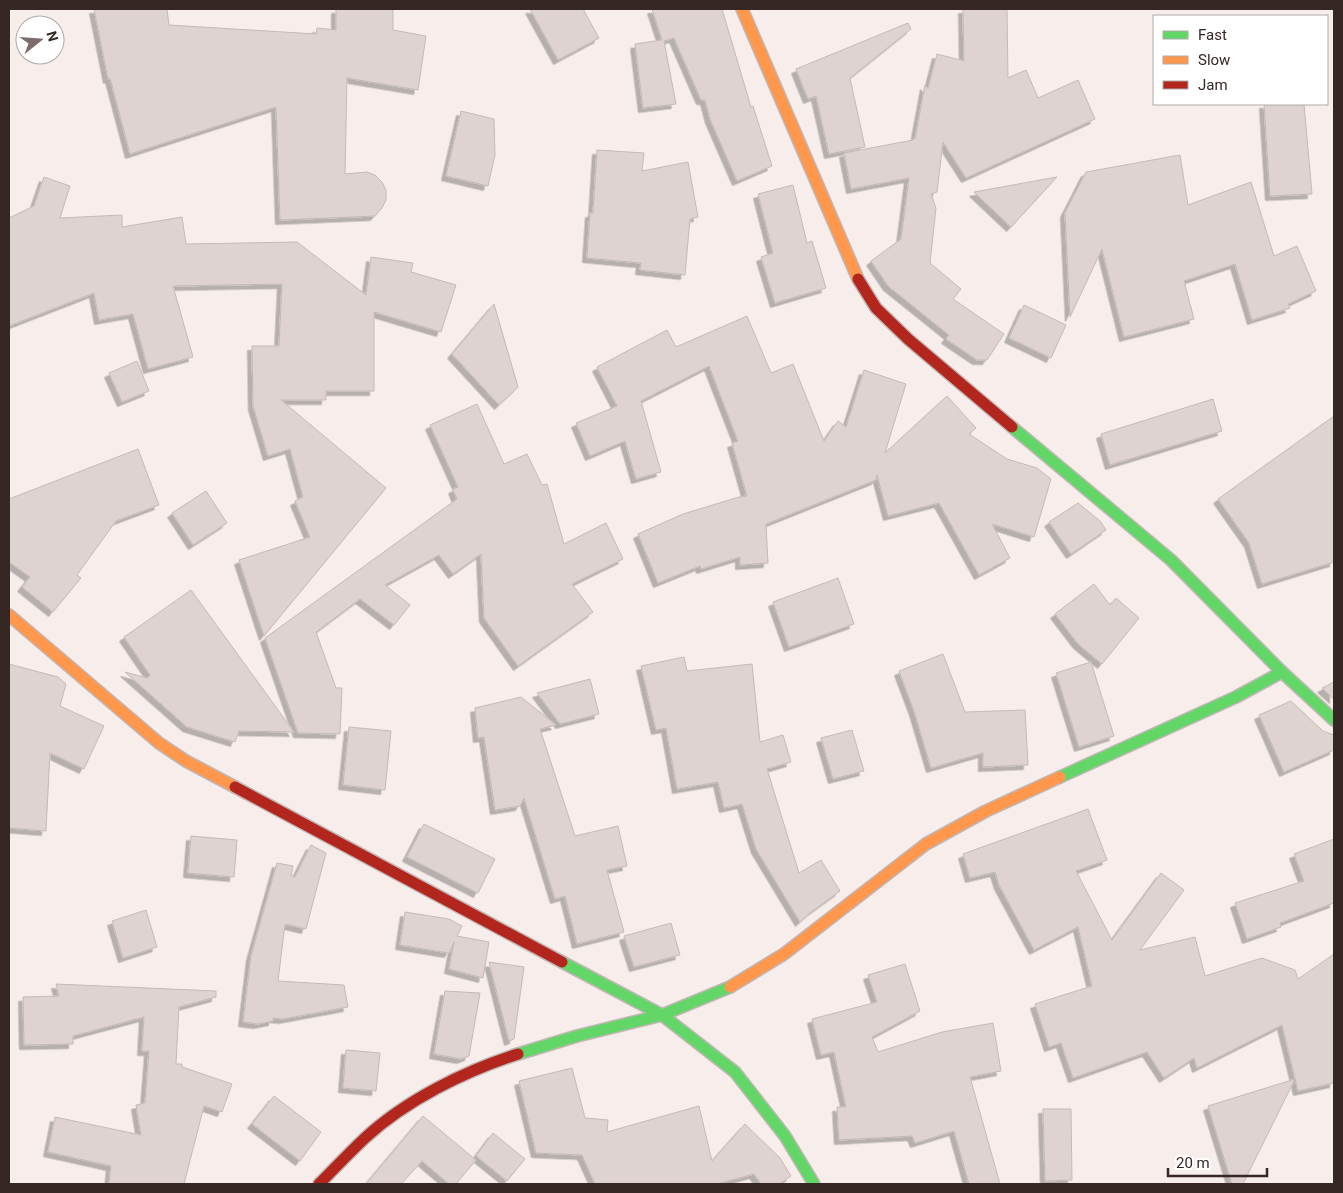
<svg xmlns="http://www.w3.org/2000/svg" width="1343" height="1193" viewBox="0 0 1343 1193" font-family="Roboto,sans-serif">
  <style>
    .building { fill: #dfd3d1; stroke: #c4b9b7; filter: url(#shadow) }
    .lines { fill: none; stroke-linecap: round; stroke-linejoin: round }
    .fast-casing { stroke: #c1b6b4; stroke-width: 14 }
    .slow-casing { stroke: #c1b6b4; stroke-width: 14 }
    .jam-casing { stroke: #c1b6b4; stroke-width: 14 }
    .fast { stroke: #63d668; stroke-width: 11 }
    .slow { stroke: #ff974d; stroke-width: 11 }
    .jam { stroke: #b3261e; stroke-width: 11 }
  </style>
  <defs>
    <filter id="shadow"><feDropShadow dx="-4.5" dy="4.5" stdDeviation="0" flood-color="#0004"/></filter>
  </defs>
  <rect width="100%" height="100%" fill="#f7eeec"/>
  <g class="building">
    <path d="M 94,9 L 167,9 L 169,25 L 316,34 L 317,28 L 336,30 L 336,9 L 393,9 L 393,30 L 426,36 L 418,90 L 347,78 L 345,174 L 367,172 L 375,175 L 382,182 L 386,190 L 386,200 L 382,208 L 375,216 L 280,220 L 276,107 L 130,154 L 110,78 L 108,79 Z"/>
    <path d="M 530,9 L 583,9 L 599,38 L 558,60 Z"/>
    <path d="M 652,9 L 722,9 L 751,107 L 753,106 L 772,166 L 737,181 L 710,119 L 705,100 L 701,100 L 674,38 L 664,41 L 676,104 L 643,108 L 635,44 L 662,40 Z"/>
    <path d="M 963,9 L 1007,9 L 1008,78 L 1026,70 L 1038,98 L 1078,80 L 1095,119 L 966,178 L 943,142 L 937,192 L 931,194 L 936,208 L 930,263 L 961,289 L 953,299 L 1004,334 L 987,360 L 977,360 L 946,339 L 949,335 L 888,286 L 871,261 L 901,239 L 909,178 L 851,189 L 844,153 L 913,140 L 914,138 L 915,139 L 925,85 L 928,89 L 937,54 L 964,61 Z"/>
    <path d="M 908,23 L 911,29 L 850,78 L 865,147 L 829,154 L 816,96 L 808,99 L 796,69 Z"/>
    <path d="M 1264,104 L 1304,104 L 1312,194 L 1270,196 Z"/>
    <path d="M 461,111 L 494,119 L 495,155 L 488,186 L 446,176 Z"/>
    <path d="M 597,150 L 644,153 L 642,171 L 688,162 L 698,217 L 690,219 L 685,275 L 640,270 L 641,263 L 587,258 L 590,213 L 593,213 Z"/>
    <path d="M 1180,155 L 1188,205 L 1251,182 L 1274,256 L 1297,246 L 1316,291 L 1288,304 L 1290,308 L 1252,320 L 1235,264 L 1184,281 L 1194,319 L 1124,337 L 1102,249 L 1070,317 L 1065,213 L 1086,172 Z"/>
    <path d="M 44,177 L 70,186 L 60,218 L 122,215 L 122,227 L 182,217 L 186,244 L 297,242 L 366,295 L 371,257 L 413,263 L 411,272 L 456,285 L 441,332 L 374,312 L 374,391 L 326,391 L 326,400 L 281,400 L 386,488 L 264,636 L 239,560 L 310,537 L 295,501 L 303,497 L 290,449 L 268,456 L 253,406 L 252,346 L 279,346 L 282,284 L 173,286 L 193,357 L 148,369 L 133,314 L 99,320 L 94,293 L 9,326 L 9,218 L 34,206 Z"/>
    <path d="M 1057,177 L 1011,227 L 974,192 Z"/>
    <path d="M 793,185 L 807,243 L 812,241 L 826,288 L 775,303 L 761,257 L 773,253 L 758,194 Z"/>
    <path d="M 494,304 L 518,387 L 499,405 L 452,354 Z"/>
    <path d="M 1024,305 L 1066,325 L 1051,358 L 1009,338 Z"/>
    <path d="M 747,316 L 771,373 L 793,364 L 824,441 L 838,421 L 846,427 L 864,370 L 906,384 L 885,453 L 947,396 L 976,428 L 969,434 L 1007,459 L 1037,468 L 1051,479 L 1034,537 L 992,524 L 1010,558 L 979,575 L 939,503 L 888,516 L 877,475 L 876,480 L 766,524 L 768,563 L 740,565 L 740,557 L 701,569 L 700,566 L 658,583 L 638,534 L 683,514 L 739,497 L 747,496 L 732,443 L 738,441 L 709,366 L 641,401 L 661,472 L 636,479 L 625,441 L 590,456 L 576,423 L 617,406 L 597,367 L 667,330 L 676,347 Z"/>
    <path d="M 137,361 L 149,391 L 122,402 L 109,373 Z"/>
    <path d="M 1213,399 L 1222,431 L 1110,465 L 1101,434 Z"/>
    <path d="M 477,404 L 504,464 L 527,454 L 542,485 L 547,484 L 564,544 L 606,523 L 623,559 L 572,584 L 593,612 L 518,666 L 484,618 L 481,554 L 453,574 L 439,555 L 385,585 L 410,605 L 394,625 L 360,599 L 316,632 L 336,688 L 342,688 L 340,734 L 298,733 L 265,638 L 457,499 L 453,489 L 458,487 L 430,425 Z"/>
    <path d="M 1334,416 L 1334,562 L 1262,584 L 1249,543 L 1218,499 Z"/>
    <path d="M 138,449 L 159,505 L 116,521 L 77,575 L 81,578 L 53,612 L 22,587 L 30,577 L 9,562 L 9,499 Z"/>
    <path d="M 206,491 L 227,523 L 193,545 L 172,513 Z"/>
    <path d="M 1078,503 L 1100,521 L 1106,530 L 1071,554 L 1049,522 Z"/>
    <path d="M 838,578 L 854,624 L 789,647 L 773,602 Z"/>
    <path d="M 1094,584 L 1110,605 L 1116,598 L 1139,618 L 1102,664 L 1078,644 L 1055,614 Z"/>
    <path d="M 191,590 L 294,732 L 239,731 L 235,742 L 187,727 L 125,672 L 147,678 L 150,675 L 124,637 Z"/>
    <path d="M 943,654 L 965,712 L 1025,710 L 1028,765 L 983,767 L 983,753 L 931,768 L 914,711 L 899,671 Z"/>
    <path d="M 684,657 L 687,671 L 752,664 L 760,742 L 783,735 L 791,762 L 767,769 L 799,873 L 821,860 L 840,891 L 811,912 L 800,922 L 756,849 L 742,804 L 724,808 L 718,782 L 677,789 L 666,728 L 656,730 L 641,666 Z"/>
    <path d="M 1091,662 L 1114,736 L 1079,747 L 1056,673 Z"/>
    <path d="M 9,664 L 58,677 L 66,684 L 60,706 L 104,726 L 84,769 L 50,753 L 46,831 L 9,828 Z"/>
    <path d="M 590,679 L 599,714 L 560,724 L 537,693 Z"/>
    <path d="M 1334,682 L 1334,699 L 1322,688 Z"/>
    <path d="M 521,697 L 556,725 L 540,729 L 575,836 L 618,826 L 627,866 L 607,870 L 624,932 L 577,944 L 565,896 L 555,899 L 524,798 L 520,806 L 495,810 L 484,737 L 478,738 L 475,708 Z"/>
    <path d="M 1291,701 L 1323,731 L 1334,735 L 1334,750 L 1284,772 L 1259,715 Z"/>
    <path d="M 349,727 L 391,731 L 385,790 L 343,785 Z"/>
    <path d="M 852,730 L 864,771 L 833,779 L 821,738 Z"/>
    <path d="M 1088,809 L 1107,860 L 1076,871 L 1112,940 L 1161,873 L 1184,890 L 1140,950 L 1195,937 L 1205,976 L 1262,958 L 1295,970 L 1298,979 L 1334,954 L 1334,1083 L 1298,1091 L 1282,1025 L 1197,1068 L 1194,1058 L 1164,1078 L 1147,1052 L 1073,1078 L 1061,1043 L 1049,1047 L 1035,1004 L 1092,986 L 1078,927 L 1034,950 L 999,885 L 995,872 L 970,878 L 963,854 Z"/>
    <path d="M 424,824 L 495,859 L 478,893 L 407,857 Z"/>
    <path d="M 191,836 L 237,840 L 234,877 L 188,873 Z"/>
    <path d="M 1334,839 L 1334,903 L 1280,923 L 1281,927 L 1247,939 L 1235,903 L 1304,881 L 1294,854 Z"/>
    <path d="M 311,845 L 326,853 L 306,929 L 285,924 L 278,981 L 344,985 L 348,1007 L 283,1019 L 273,1018 L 273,1021 L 258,1024 L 243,1022 L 251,956 L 277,863 L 293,866 L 291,876 L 295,877 Z"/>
    <path d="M 146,910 L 157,947 L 123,958 L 112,921 Z"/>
    <path d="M 405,912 L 449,919 L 462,926 L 457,936 L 489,942 L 483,978 L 449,969 L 454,942 L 449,953 L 400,945 Z"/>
    <path d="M 671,923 L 680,955 L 634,967 L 624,936 Z"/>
    <path d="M 489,962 L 524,967 L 514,1039 L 509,1041 Z"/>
    <path d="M 905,964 L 920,1011 L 872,1037 L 878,1052 L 942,1032 L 993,1023 L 1001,1071 L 970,1077 L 1000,1184 L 969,1184 L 954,1131 L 915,1143 L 912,1136 L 839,1140 L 837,1107 L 846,1107 L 834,1052 L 821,1055 L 812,1019 L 877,1002 L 868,975 Z"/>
    <path d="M 56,984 L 216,991 L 216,997 L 179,1007 L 176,1064 L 182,1064 L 182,1067 L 232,1084 L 222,1112 L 204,1106 L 184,1184 L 109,1184 L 111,1166 L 48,1152 L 55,1117 L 141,1135 L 136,1105 L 145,1103 L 149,1051 L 142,1051 L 144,1017 L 73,1036 L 73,1044 L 24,1045 L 23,997 L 59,996 Z"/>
    <path d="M 445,991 L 480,993 L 469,1056 L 461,1059 L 434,1054 Z"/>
    <path d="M 346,1050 L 380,1053 L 376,1091 L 343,1088 Z"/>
    <path d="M 572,1068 L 585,1118 L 608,1120 L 607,1132 L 699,1106 L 712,1161 L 745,1124 L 780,1158 L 791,1176 L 779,1184 L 761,1184 L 754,1174 L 717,1184 L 595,1184 L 582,1155 L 536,1153 L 519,1081 Z"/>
    <path d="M 1295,1079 L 1243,1184 L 1232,1184 L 1208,1106 Z"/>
    <path d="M 274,1096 L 321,1132 L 300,1161 L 252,1124 Z"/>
    <path d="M 1043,1109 L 1071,1109 L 1072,1180 L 1045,1181 Z"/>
    <path d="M 423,1116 L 476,1160 L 456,1184 L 449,1184 L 422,1161 L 401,1184 L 366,1184 Z"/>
    <path d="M 493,1133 L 525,1159 L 507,1181 L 476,1156 Z"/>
  </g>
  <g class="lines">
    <defs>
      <g id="fast">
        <path d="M 1012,427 L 1171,560 L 1282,672 L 1334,720"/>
        <path d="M 1060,777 L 1236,697 L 1282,672"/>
        <path d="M 562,962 L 662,1015 L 735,1072 L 785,1136 L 814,1184"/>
        <path d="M 518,1054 L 577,1036 L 662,1015 L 730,987"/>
      </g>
      <g id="slow">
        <path d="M 742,9 L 858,279"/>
        <path d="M 9,615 L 159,743 L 186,761 L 235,787"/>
        <path d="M 730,987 L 784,954 L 926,844 L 986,811 L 1060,777"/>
      </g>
      <g id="jam">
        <path d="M 858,279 L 876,308 L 908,339 L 1012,427"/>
        <path d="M 235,787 L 562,962"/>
        <path d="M 319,1184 C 334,1169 349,1153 365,1138 C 406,1100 465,1071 518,1054"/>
      </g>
    </defs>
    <use href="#fast" class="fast-casing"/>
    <use href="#slow" class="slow-casing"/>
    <use href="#jam" class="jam-casing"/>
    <use href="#fast" class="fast"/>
    <use href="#slow" class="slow"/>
    <use href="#jam" class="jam"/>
  </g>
  <rect width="1343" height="1193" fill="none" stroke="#362725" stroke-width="20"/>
  <rect x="1153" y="15" width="175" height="90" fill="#ffffff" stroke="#afa9a8"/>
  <rect x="1163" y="31" width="25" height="8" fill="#63d668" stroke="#afa9a8"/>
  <text x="1198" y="40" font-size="15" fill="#362725">Fast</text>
  <rect x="1163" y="56" width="25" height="8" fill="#ff974d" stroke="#afa9a8"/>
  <text x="1198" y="65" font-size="15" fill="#362725">Slow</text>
  <rect x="1163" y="81" width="25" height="8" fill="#b3261e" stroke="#afa9a8"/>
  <text x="1198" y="90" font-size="15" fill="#362725">Jam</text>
  <g transform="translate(40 40) rotate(73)"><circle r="24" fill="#ffffff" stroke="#afa9a8"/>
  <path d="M0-4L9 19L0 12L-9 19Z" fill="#7a6d6b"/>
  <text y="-8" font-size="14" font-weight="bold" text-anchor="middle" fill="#362725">N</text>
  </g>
  <path d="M1168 1168v8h99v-8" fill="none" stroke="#362725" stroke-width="2.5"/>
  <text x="1176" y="1168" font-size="15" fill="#362725" stroke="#ffffff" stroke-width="4" paint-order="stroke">20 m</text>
</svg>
